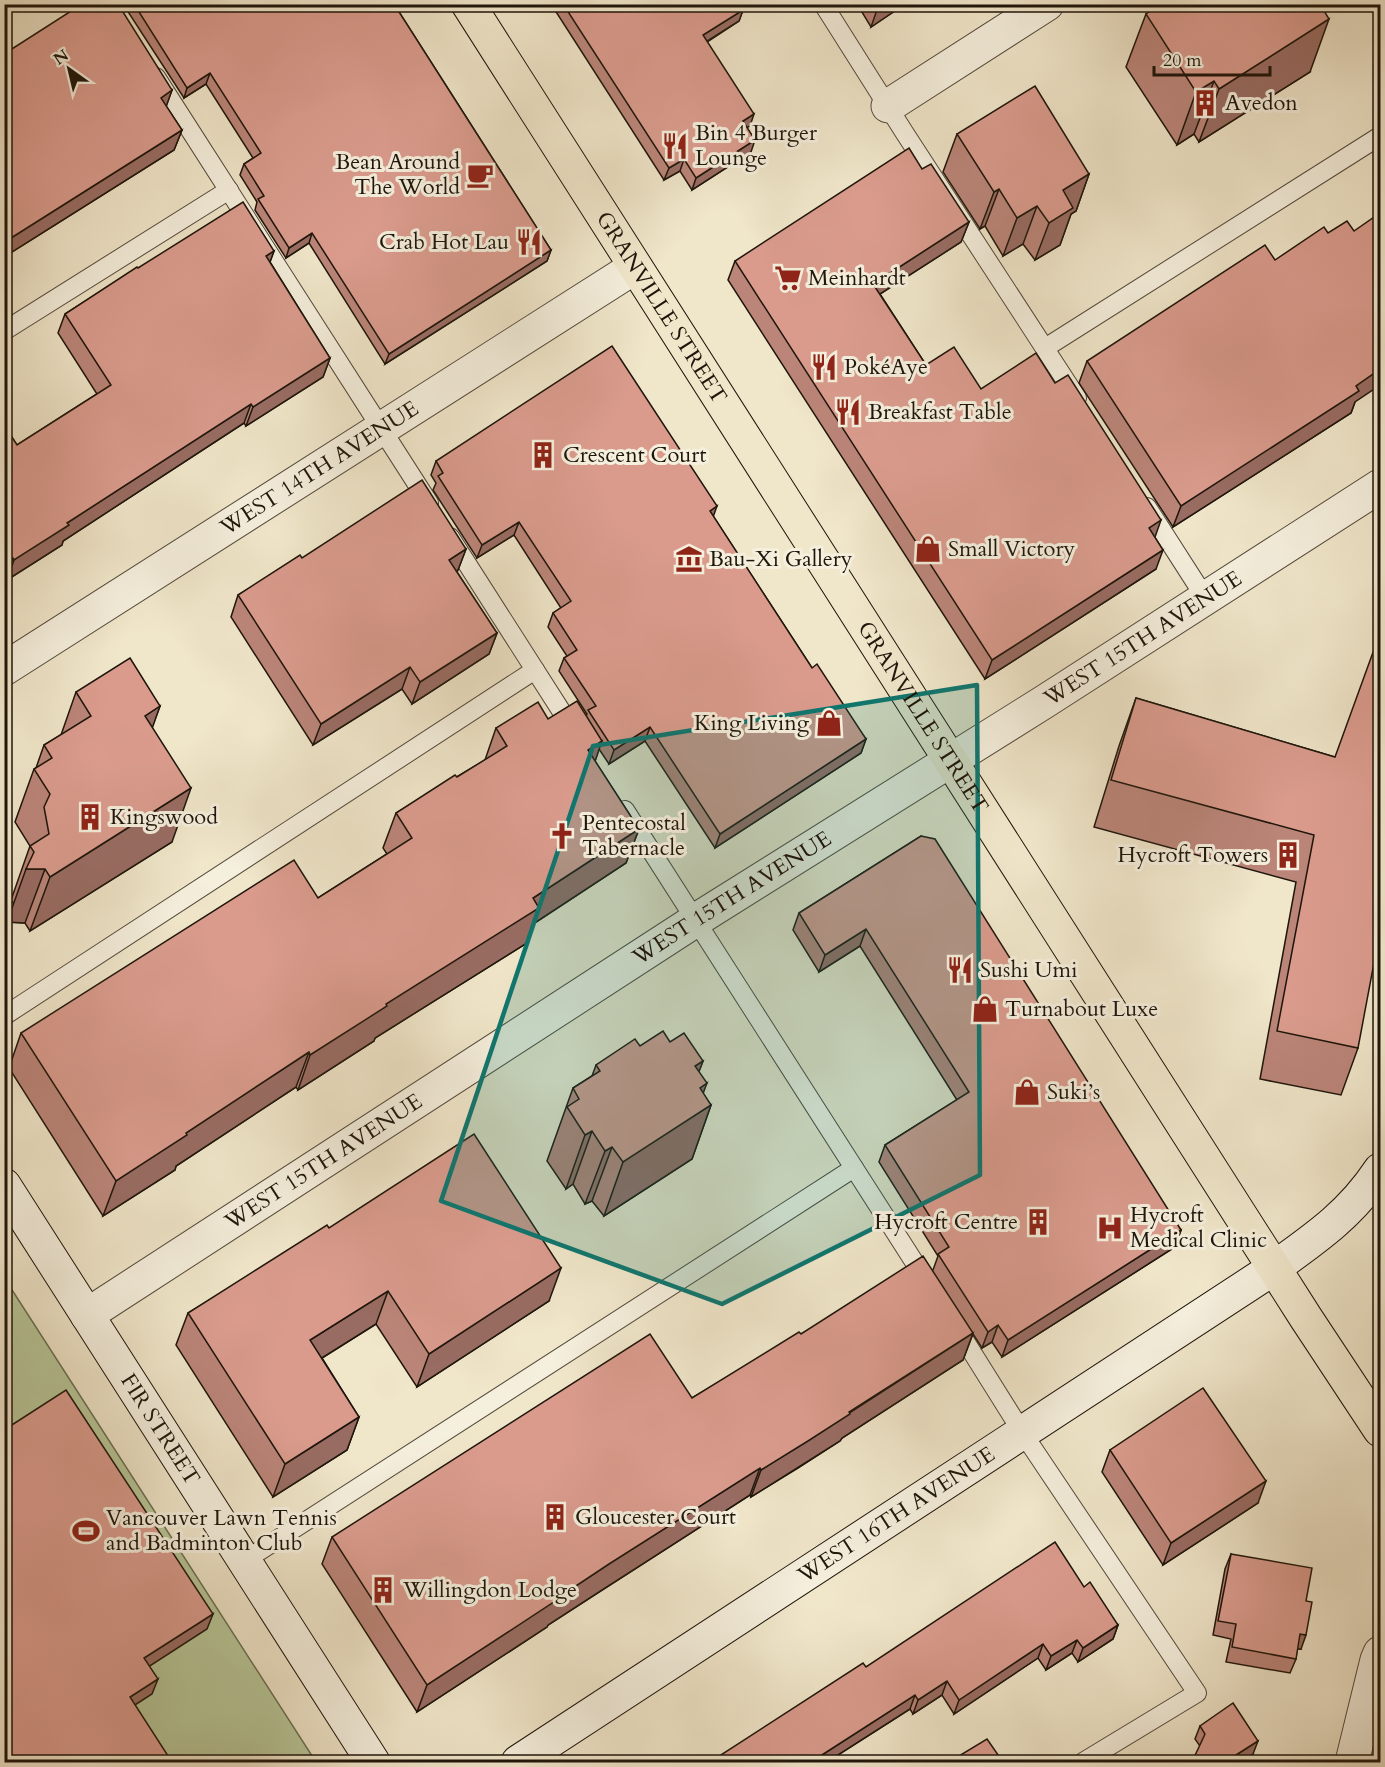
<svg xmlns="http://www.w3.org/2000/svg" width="1385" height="1767" viewBox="0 0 1385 1767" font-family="Cardo,serif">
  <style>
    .green { fill: #b7c698; stroke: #6a6e52; stroke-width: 1.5 }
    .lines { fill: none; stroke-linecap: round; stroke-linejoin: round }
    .lane-casing { stroke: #52493b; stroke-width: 20 }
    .street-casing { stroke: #52493b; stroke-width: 35 }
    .secondary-casing { stroke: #1e150b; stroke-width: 35 }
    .highway-casing { stroke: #1e150b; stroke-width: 35 }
    .lane { stroke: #f5efdd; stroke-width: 18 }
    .street { stroke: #f5efdd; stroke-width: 33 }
    .secondary { stroke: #f5efdd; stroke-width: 33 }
    .highway { stroke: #f0e6ca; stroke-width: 33 }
    .wall { fill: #bb8579; stroke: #1e150b; stroke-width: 1.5 }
    .shaded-wall { fill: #996c63; stroke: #1e150b; stroke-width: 1.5 }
    .building { fill: #da9b8d; stroke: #1e150b; stroke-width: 1.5 }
    .marked { fill: #0f766e; fill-opacity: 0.2; stroke: #0f766e; stroke-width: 4.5; stroke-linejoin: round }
    .labels { text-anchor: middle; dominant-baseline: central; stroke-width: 6; stroke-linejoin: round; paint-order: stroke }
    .poi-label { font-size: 22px; fill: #1e150b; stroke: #f5efdd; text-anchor: start }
    .street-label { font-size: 22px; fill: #1e150b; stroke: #f5efdd }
  </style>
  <rect width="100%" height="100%" fill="#f0e6ca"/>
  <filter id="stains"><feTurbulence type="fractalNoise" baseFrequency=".00333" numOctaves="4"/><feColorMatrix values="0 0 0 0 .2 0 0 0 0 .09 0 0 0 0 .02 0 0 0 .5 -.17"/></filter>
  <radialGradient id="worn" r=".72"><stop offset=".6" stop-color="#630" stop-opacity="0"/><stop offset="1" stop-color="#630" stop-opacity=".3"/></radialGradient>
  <path class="green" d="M 4,1278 L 14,1293 L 316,1762 L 5,1762 Z"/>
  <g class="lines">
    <defs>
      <g id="lane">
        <path d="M 823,4 L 904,132 L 1077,398"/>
        <path d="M 156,77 L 429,503"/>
        <path d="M 4,331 L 229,190"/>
        <path d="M 1045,348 L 1380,136"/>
        <path d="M 1147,507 L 1206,599"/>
        <path d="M 450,537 L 574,731"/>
        <path d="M 625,810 L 927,1282"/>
        <path d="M 4,1016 L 535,670"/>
        <path d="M 955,1325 L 1022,1432 L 1197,1693 L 1083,1762"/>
        <path d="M 244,1561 L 854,1168"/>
      </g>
      <g id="street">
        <path d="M 888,106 L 1047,4"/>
        <path id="s1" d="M 4,669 L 635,267"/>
        <path id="s2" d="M 87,1315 L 696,920 L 1044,702 L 1380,486"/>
        <path d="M 1352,1762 L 1377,1660 L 1380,1653"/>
      </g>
      <g id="secondary">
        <path id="s3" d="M 4,1185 L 373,1762"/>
        <path id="s4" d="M 518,1762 L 1274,1268 C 1316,1238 1351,1214 1380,1170"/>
      </g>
      <g id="highway">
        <path id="s5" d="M 468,4 L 1306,1318 L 1380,1430"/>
      </g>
    </defs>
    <use href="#lane" class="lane-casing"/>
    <use href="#street" class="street-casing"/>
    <use href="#secondary" class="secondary-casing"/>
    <use href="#highway" class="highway-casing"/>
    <use href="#lane" class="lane"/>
    <use href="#street" class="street"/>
    <use href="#secondary" class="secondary"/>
    <use href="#highway" class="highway"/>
  </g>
  <g class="wall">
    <path d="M 123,4 L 394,4 L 551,250 L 547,261 L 385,364 L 309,243 L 286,258 L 255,210 L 257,202 L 240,175 L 244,164 L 253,158 L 206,84 L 184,98 Z"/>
    <path d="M 551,4 L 740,4 L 743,10 L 739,21 L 707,42 L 750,126 L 747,127 L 751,152 L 692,190 L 680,171 L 664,180 Z"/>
    <path d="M 857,4 L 905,4 L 871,27 Z"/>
    <path d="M 1146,14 L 1310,72 L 1199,142 L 1194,134 L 1177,145 L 1126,67 Z"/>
    <path d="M 4,54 L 172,90 L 166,106 L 182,130 L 174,150 L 4,257 Z"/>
    <path d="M 957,134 L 1089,174 L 1076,211 L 1071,214 L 1060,245 L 1035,260 L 1023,244 L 1003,256 L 985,226 L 980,229 L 943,172 Z"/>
    <path d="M 969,222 L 961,242 L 880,294 L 926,365 L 981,389 L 1155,538 L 1156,569 L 985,679 L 728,280 L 735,261 Z"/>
    <path d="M 274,251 L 270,262 L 330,358 L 323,377 L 246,426 L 244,423 L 63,541 L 62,545 L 7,580 L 5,578 L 4,579 L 4,425 L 17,445 L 97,394 L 58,333 L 65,314 L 138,268 Z"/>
    <path d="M 1087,361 L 1355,402 L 1351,413 L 1173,527 L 1079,383 Z"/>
    <path d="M 436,461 L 713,516 L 812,668 L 866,739 L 861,753 L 715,848 L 645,741 L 609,764 L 599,749 L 595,761 L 639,829 L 626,863 L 533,924 L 527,943 L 375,1038 L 374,1041 L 298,1090 L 296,1087 L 176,1166 L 175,1170 L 103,1216 L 9,1068 L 21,1033 L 318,898 L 387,854 L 383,848 L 396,813 L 485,760 L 496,728 L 548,719 L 586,716 L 587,714 L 559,671 L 564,658 L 567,656 L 548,627 L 553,613 L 561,608 L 514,535 L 477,558 L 433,490 L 436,483 L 431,475 Z"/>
    <path d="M 466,549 L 458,570 L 457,572 L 497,633 L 489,654 L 412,704 L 402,689 L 313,745 L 231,617 L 238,595 L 302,558 Z"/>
    <path d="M 76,692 L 160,706 L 152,727 L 172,842 L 30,931 L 25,923 L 7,922 L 14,904 L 11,900 L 30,846 L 15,822 L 34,769 L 36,768 L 44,745 L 61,735 Z"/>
    <path d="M 1136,698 L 1335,757 L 1358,1048 L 1341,1095 L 1260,1079 L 1296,882 L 1094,827 L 1119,746 Z"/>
    <path d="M 921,836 L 1181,1230 L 1175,1247 L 1002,1357 L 992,1342 L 982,1348 L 973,1334 L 963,1360 L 842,1438 L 840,1441 L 798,1468 L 751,1497 L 750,1495 L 599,1592 L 548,1625 L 547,1627 L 417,1712 L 322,1564 L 332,1537 L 692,1398 L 801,1334 L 933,1270 L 938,1256 L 879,1162 L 885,1145 L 957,1100 L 860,946 L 819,972 L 793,930 L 799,913 Z"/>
    <path d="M 670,1042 L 703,1061 L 699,1071 L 703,1094 L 711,1105 L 692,1159 L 604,1216 L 592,1201 L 585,1204 L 573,1184 L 566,1189 L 547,1161 L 573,1088 L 592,1076 L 596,1065 L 640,1046 Z"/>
    <path d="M 329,1228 L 549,1301 L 417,1387 L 376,1324 L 322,1358 L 359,1417 L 347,1450 L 273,1497 L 176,1345 L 188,1313 Z"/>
    <path d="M 1110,1450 L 1258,1503 L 1163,1565 L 1102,1472 Z"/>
    <path d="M 1231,1554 L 1301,1649 L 1297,1649 L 1296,1659 L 1290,1673 L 1226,1662 L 1231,1639 L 1213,1635 L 1225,1569 Z"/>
    <path d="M 1084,1587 L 1118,1625 L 1113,1639 L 1078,1662 L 1072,1653 L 1046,1670 L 1038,1658 L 954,1714 L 942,1695 L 913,1714 L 910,1709 L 827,1762 L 710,1762 L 866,1667 Z"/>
    <path d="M 1200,1726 L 1253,1754 L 1240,1762 L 1192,1762 L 1200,1746 L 1195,1739 Z"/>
  </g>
  <g class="shaded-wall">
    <path d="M 879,4 L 905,4 L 871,27 Z"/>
    <path d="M 743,10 L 739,21 L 698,47 L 703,35 Z"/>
    <path d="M 1329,19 L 1310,72 L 1199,142 L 1219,89 Z"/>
    <path d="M 210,73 L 206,84 L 184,98 L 187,88 Z"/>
    <path d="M 1214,81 L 1194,134 L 1177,145 L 1196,92 Z"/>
    <path d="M 172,90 L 165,110 L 161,98 Z"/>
    <path d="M 754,114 L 750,126 L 738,132 L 743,121 Z"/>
    <path d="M 182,130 L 174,150 L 4,257 L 4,254 L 11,238 Z"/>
    <path d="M 755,140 L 751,152 L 692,190 L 696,178 Z"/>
    <path d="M 684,159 L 680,171 L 664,180 L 669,168 Z"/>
    <path d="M 1089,174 L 1076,211 L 1071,214 L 1060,245 L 1035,260 L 1049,223 L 1063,190 Z"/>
    <path d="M 999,189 L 985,226 L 980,229 L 994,192 Z"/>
    <path d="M 1037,206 L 1023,244 L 1003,256 L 1017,218 Z"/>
    <path d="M 969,222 L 961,242 L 866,303 L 873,284 Z"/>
    <path d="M 312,233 L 309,243 L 286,258 L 289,248 Z"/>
    <path d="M 551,250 L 547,261 L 385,364 L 389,354 Z"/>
    <path d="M 274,251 L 267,270 L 266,256 Z"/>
    <path d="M 330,358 L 323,377 L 246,426 L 253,407 Z"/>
    <path d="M 1380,369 L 1380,385 L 1355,402 L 1351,413 L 1173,527 L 1181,506 Z"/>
    <path d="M 251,404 L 244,423 L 63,541 L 62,545 L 7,580 L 14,560 L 67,523 Z"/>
    <path d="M 717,506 L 712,520 L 710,511 Z"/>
    <path d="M 1161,520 L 1154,540 L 1149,528 Z"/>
    <path d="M 519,522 L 514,535 L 477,558 L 482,545 Z"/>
    <path d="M 466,549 L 458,570 L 441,581 L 449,560 Z"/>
    <path d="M 1163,550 L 1156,569 L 985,679 L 992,660 Z"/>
    <path d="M 13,558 L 5,578 L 4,579 L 4,564 Z"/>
    <path d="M 497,633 L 489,654 L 412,704 L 420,682 Z"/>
    <path d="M 410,667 L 402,689 L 313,745 L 321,724 Z"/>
    <path d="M 160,706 L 141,760 L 145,716 Z"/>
    <path d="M 650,727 L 645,741 L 609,764 L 614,750 Z"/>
    <path d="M 866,739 L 861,753 L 715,848 L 720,834 Z"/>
    <path d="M 602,741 L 590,776 L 588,750 Z"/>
    <path d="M 191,788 L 172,842 L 30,931 L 50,877 Z"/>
    <path d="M 639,829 L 626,863 L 533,924 L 527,943 L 375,1038 L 374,1041 L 298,1090 L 310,1055 L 386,1004 L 533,898 Z"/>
    <path d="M 26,869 L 45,869 L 25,923 L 7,922 Z"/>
    <path d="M 866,929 L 860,946 L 819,972 L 825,955 Z"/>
    <path d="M 309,1052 L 296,1087 L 176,1166 L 175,1170 L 103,1216 L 116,1181 L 186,1133 Z"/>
    <path d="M 703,1061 L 683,1114 L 695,1066 Z"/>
    <path d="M 707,1083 L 695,1115 L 711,1105 L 692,1159 L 604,1216 L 623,1162 L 700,1088 Z"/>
    <path d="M 592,1131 L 573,1184 L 566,1189 L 585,1135 Z"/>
    <path d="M 612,1147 L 592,1201 L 585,1204 L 605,1151 Z"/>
    <path d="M 1181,1230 L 1175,1247 L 1002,1357 L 1008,1340 Z"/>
    <path d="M 561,1268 L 549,1301 L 417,1387 L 429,1354 Z"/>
    <path d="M 388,1291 L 376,1324 L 298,1373 L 310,1340 Z"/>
    <path d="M 998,1325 L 992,1342 L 982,1348 L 988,1332 Z"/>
    <path d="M 973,1333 L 963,1360 L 842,1438 L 840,1441 L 751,1497 L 761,1470 Z"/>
    <path d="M 359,1417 L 347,1450 L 273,1497 L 285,1464 Z"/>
    <path d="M 760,1468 L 750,1495 L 599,1592 L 548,1625 L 547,1627 L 417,1712 L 427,1685 L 609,1564 Z"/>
    <path d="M 1266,1481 L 1258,1503 L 1163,1565 L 1171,1543 Z"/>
    <path d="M 213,1614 L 207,1629 L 139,1673 L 144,1658 Z"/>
    <path d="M 1118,1625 L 1113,1639 L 1078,1662 L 1083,1648 Z"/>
    <path d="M 1300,1634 L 1306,1635 L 1301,1649 L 1295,1649 Z"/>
    <path d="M 1077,1640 L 1072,1653 L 1046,1670 L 1051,1656 Z"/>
    <path d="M 1043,1644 L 1038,1658 L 954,1714 L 959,1700 Z"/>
    <path d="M 158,1679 L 152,1694 L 124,1712 L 130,1697 Z"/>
    <path d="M 947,1681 L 942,1695 L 913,1714 L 918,1700 Z"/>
    <path d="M 915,1695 L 910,1709 L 827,1762 L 811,1762 Z"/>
    <path d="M 1258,1741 L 1253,1754 L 1240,1762 L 1225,1762 Z"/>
  </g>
  <g class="building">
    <path d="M 82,4 L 118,4 L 172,90 L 161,98 L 182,130 L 11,238 L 4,228 L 4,54 Z"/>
    <path d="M 134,4 L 394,4 L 551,250 L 389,354 L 312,233 L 289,248 L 258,199 L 264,196 L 244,164 L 261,153 L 210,73 L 187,88 Z"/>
    <path d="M 563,4 L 740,4 L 743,10 L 703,35 L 754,114 L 743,121 L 755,140 L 696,178 L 684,159 L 669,168 Z"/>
    <path d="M 1160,4 L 1320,4 L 1329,19 L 1219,89 L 1214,81 L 1196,92 L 1146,14 Z"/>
    <path d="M 1035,86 L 1089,174 L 1063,190 L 1073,208 L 1049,223 L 1037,206 L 1017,218 L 999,189 L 994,192 L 957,134 Z"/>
    <path d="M 909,148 L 922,169 L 931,164 L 969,222 L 873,284 L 926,365 L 954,347 L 981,389 L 1036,353 L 1055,383 L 1068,375 L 1161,520 L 1149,528 L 1163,550 L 992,660 L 735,261 Z"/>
    <path d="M 243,202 L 274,251 L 266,256 L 330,358 L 253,407 L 251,404 L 67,523 L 69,525 L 14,560 L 13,558 L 4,564 L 4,425 L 17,445 L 111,385 L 65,314 L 137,267 L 138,268 Z"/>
    <path d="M 1380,213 L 1380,369 L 1356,386 L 1359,391 L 1181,506 L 1087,361 L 1265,245 L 1275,260 L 1324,227 L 1328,233 L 1347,221 L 1354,231 Z"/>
    <path d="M 612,346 L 717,506 L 710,511 L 812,668 L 817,664 L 866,739 L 720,834 L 650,727 L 614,750 L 588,710 L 596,706 L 564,658 L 577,650 L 553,613 L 571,601 L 519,522 L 482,545 L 438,476 L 443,473 L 436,461 Z"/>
    <path d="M 422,480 L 466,549 L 449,560 L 497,633 L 420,682 L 410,667 L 321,724 L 238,595 L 300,555 L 302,558 Z"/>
    <path d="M 1380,633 L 1380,931 L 1358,1048 L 1277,1031 L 1314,835 L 1111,780 L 1136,698 L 1335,757 Z"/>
    <path d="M 130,658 L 160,706 L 145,716 L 191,788 L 50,877 L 45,869 L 26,869 L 34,852 L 30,846 L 49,834 L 44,807 L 50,794 L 34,769 L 52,758 L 44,745 L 91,716 L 76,692 Z"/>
    <path d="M 577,701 L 602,741 L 588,750 L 639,829 L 533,898 L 539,908 L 386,1004 L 387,1006 L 310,1055 L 309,1052 L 186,1133 L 187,1135 L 116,1181 L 21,1033 L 294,860 L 318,898 L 412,838 L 396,813 L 455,775 L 457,777 L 507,746 L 496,728 L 538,702 L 548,719 Z"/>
    <path d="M 921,836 L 935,839 L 1181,1230 L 1008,1340 L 998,1325 L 988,1332 L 938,1254 L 949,1247 L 885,1145 L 969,1092 L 866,929 L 825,955 L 799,913 Z"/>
    <path d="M 663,1031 L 670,1042 L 684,1033 L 703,1061 L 695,1066 L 707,1083 L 700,1088 L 711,1105 L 623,1162 L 612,1147 L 605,1151 L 592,1131 L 585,1135 L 567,1107 L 579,1099 L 573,1088 L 600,1071 L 596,1065 L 635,1039 L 640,1046 Z"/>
    <path d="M 474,1134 L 561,1268 L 429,1354 L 388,1291 L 310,1340 L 359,1417 L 285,1464 L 188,1313 L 327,1225 L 329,1228 Z"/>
    <path d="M 923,1256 L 973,1333 L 849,1412 L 850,1414 L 808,1441 L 761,1470 L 760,1468 L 609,1564 L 556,1599 L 557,1600 L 427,1685 L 332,1537 L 650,1334 L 692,1398 L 799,1332 L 801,1334 Z"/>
    <path d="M 1203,1388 L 1266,1481 L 1171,1543 L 1110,1450 Z"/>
    <path d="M 66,1390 L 213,1614 L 144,1658 L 158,1679 L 130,1697 L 172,1762 L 4,1762 L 4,1430 Z"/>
    <path d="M 1055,1542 L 1084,1587 L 1090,1582 L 1118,1625 L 1083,1648 L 1077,1640 L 1051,1656 L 1043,1644 L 959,1700 L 947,1681 L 918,1700 L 915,1695 L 811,1762 L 710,1762 L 863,1663 L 866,1667 Z"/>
    <path d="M 1231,1554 L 1312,1568 L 1306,1601 L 1312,1602 L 1306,1635 L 1300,1634 L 1296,1659 L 1232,1647 L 1236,1624 L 1218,1621 Z"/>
    <path d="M 1233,1703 L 1258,1741 L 1225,1762 L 1192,1762 L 1205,1734 L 1200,1726 Z"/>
    <path d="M 987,1739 L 1003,1762 L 949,1762 Z"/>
  </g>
  <path class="marked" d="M 977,685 L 980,1175 L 722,1304 L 441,1201 L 593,746 Z"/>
  <defs>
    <symbol id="building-bare" viewBox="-9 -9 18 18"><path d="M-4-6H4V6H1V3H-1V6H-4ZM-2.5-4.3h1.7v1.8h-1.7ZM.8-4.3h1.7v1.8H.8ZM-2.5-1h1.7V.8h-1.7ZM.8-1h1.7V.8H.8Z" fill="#8f2418" stroke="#f5efdd" stroke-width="2.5" paint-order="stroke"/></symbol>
    <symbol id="restaurant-bare" viewBox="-9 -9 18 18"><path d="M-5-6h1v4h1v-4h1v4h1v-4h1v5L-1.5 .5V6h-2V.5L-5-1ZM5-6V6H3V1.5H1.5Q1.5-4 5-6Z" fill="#8f2418" stroke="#f5efdd" stroke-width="2.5" paint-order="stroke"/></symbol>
    <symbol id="cafe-bare" viewBox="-9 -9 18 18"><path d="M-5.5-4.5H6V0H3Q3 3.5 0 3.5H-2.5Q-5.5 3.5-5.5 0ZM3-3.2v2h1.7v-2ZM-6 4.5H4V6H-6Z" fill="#8f2418" stroke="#f5efdd" stroke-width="2.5" paint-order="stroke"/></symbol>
    <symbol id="supermarket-bare" viewBox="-9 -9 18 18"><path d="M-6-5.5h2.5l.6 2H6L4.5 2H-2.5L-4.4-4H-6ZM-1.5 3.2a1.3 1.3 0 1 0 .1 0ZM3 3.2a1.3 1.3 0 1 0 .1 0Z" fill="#8f2418" stroke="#f5efdd" stroke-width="2.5" paint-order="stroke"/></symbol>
    <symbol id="shop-bare" viewBox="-9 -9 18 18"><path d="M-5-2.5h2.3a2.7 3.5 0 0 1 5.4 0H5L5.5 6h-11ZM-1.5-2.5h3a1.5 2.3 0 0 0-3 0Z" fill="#8f2418" stroke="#f5efdd" stroke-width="2.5" paint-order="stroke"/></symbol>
    <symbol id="museum-bare" viewBox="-9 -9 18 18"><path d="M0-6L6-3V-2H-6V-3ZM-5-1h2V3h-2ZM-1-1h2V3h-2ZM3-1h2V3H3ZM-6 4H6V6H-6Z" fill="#8f2418" stroke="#f5efdd" stroke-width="2.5" paint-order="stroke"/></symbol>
    <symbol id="church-bare" viewBox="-9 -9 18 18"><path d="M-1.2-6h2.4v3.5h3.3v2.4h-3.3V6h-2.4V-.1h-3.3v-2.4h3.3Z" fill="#8f2418" stroke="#f5efdd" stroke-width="2.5" paint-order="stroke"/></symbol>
    <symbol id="hospital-bare" viewBox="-9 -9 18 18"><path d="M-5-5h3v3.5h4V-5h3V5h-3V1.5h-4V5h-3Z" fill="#8f2418" stroke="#f5efdd" stroke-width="2.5" paint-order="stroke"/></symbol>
    <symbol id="stadium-bare" viewBox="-9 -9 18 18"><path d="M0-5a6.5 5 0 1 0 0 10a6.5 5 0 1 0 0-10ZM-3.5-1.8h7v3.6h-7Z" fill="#8f2418" stroke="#f5efdd" stroke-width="2.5" paint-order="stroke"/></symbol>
  </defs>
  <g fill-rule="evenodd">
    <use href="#building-bare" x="1186" y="84" width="38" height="38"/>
    <use href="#restaurant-bare" x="656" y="127" width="38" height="38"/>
    <use href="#cafe-bare" x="461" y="156" width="38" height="38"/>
    <use href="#restaurant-bare" x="510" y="223" width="38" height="38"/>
    <use href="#supermarket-bare" x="769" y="259" width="38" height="38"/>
    <use href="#restaurant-bare" x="805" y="348" width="38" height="38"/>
    <use href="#restaurant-bare" x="829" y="393" width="38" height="38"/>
    <use href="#building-bare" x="524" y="436" width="38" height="38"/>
    <use href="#shop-bare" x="909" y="530" width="38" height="38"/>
    <use href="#museum-bare" x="670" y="540" width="38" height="38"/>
    <use href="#shop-bare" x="810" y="704" width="38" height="38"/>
    <use href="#building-bare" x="71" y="798" width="38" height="38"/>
    <use href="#church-bare" x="543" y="817" width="38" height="38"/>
    <use href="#building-bare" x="1269" y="836" width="38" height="38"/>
    <use href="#restaurant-bare" x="941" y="951" width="38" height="38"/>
    <use href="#shop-bare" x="966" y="990" width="38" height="38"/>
    <use href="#shop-bare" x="1008" y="1073" width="38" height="38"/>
    <use href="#building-bare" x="1019" y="1203" width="38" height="38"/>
    <use href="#hospital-bare" x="1091" y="1209" width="38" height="38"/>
    <use href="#building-bare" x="536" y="1498" width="38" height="38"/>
    <use href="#stadium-bare" x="67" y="1512" width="38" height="38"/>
    <use href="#building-bare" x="364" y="1571" width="38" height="38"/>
  </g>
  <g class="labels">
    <g class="poi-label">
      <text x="1225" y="103">Avedon</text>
      <text x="695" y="133">Bin 4 Burger<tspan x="695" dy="25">Lounge</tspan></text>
      <text x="460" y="162" text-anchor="end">Bean Around<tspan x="460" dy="25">The World</tspan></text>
      <text x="509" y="242" text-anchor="end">Crab Hot Lau</text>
      <text x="808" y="278">Meinhardt</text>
      <text x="844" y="367">PokéAye</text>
      <text x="868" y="412">Breakfast Table</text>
      <text x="563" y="455">Crescent Court</text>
      <text x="948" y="549">Small Victory</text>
      <text x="709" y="559">Bau-Xi Gallery</text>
      <text x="809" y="723" text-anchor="end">King Living</text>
      <text x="110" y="817">Kingswood</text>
      <text x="582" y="823">Pentecostal<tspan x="582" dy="25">Tabernacle</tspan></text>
      <text x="1268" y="855" text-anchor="end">Hycroft Towers</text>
      <text x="980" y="970">Sushi Umi</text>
      <text x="1005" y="1009">Turnabout Luxe</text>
      <text x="1047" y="1092">Suki’s</text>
      <text x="1130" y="1215">Hycroft<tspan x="1130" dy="25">Medical Clinic</tspan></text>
      <text x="1018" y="1222" text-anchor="end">Hycroft Centre</text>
      <text x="575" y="1517">Gloucester Court</text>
      <text x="106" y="1518">Vancouver Lawn Tennis<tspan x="106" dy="25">and Badminton Club</tspan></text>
      <text x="403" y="1590">Willingdon Lodge</text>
    </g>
    <g class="street-label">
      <text stroke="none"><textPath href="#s5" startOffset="360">GRANVILLE STREET</textPath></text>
      <text stroke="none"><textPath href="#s1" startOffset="374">WEST 14TH AVENUE</textPath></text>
      <text stroke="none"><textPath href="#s2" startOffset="1254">WEST 15TH AVENUE</textPath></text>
      <text stroke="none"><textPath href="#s5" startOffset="846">GRANVILLE STREET</textPath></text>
      <text stroke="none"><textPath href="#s2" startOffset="768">WEST 15TH AVENUE</textPath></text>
      <text stroke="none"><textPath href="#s2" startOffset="282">WEST 15TH AVENUE</textPath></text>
      <text stroke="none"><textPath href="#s3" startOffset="290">FIR STREET</textPath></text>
      <text stroke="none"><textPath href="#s4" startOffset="452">WEST 16TH AVENUE</textPath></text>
    </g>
  </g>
  <rect width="1385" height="1767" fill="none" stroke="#f0e6ca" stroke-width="24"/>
  <rect x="6" y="6" width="1373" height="1755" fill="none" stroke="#1e150b" stroke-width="3"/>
  <rect x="12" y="12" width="1361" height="1743" fill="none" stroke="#1e150b" stroke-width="1.5"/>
  <g transform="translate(69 69) rotate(326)" stroke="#f5efdd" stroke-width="4.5" paint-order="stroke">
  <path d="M0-4.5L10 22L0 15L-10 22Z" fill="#1e150b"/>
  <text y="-9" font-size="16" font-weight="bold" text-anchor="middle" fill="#1e150b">N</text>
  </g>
  <path d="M1154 66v9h116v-9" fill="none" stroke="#1e150b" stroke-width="3"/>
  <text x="1163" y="66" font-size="18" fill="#1e150b" stroke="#f5efdd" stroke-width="4.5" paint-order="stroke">20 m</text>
  <rect width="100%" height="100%" filter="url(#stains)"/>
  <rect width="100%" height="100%" fill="url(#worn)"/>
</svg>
